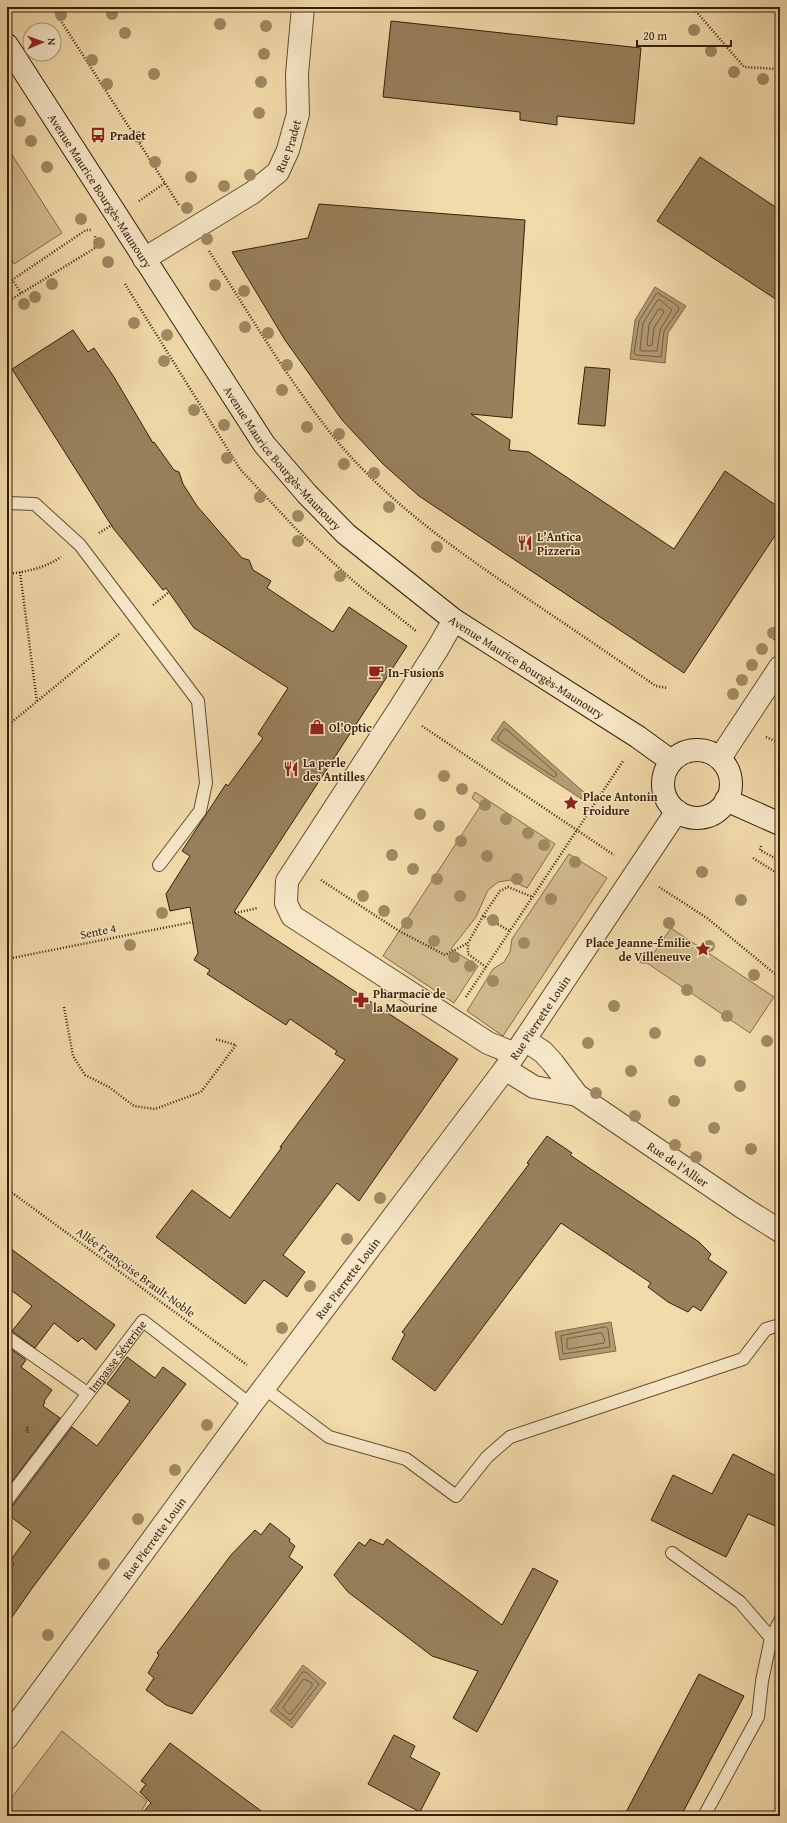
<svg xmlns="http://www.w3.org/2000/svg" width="787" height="1823" viewBox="0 0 787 1823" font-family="'Gentium Book Plus',serif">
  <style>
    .green { fill: #d2ba8e; stroke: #846c4a }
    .water { fill: #b29a73; stroke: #806948 }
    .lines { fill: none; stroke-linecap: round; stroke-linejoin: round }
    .shore { stroke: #745c3d; stroke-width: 1 }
    .building { fill: #98805c; stroke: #361f07 }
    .lane-casing { stroke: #654e30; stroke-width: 14 }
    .street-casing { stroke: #654e30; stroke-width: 24 }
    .secondary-casing { stroke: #361f07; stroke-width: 24 }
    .path { stroke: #361f07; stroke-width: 2.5; stroke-dasharray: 1 2; stroke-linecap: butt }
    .lane { stroke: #f7e7c8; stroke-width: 12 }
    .street { stroke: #f7e7c8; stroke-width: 22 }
    .secondary { stroke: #f7e7c8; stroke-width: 22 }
    .tree { fill: #a08963 }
    .labels { text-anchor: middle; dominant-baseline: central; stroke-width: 3; stroke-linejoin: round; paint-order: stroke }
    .number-label { font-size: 10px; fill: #4e371c }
    .poi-label { font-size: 12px; font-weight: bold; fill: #361f07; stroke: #f7e7c8; text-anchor: start }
    .street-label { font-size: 12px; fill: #361f07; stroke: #f7e7c8 }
  </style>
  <rect width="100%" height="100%" fill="#f2daaa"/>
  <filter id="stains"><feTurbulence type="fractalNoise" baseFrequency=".005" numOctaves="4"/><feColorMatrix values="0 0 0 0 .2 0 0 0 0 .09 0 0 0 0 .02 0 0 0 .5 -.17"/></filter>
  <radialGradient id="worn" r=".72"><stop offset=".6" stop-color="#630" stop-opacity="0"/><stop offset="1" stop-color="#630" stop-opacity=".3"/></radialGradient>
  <g class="green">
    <path d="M 7,147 L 62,233 L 14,264 L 7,252 Z"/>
    <path d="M 475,792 L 555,844 L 527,888 L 510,880 L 498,882 L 488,890 L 476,917 L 451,949 L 478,966 L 454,1003 L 383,956 L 481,805 L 472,798 Z"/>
    <path d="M 569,854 L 607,878 L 503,1036 L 467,1011 L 493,969 L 504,962 L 510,952 L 512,939 Z"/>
    <path d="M 671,928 L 774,997 L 750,1033 L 647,963 Z"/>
    <path d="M 62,1731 L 147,1801 L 139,1816 L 7,1816 L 7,1804 Z"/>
  </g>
  <g class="water">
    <path d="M 655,287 L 686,306 L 668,333 L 665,363 L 630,359 L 635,320 Z"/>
    <path d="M 504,721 L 587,795 L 583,800 L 491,740 Z"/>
    <path d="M 611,1322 L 616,1351 L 560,1360 L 555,1332 Z"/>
    <path d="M 303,1665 L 326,1683 L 292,1728 L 270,1711 Z"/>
  </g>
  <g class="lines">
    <g class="shore">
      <path d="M 658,293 L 678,306 L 679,309 L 664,331 L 661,357 L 636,355 L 634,353 L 639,321 L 656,294 Z"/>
      <path d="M 660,300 L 672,310 L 660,330 L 657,351 L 641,351 L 640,349 L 643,323 L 657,301 Z"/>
      <path d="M 659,309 L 662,309 L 664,312 L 654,328 L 652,345 L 648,346 L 647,344 L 649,325 Z"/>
      <path d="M 504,729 L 506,729 L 556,773 L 556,776 L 554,777 L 498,740 L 498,738 Z"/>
      <path d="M 606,1327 L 608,1329 L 610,1347 L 563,1354 L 561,1336 Z"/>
      <path d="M 602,1333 L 605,1341 L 604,1343 L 569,1349 L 567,1348 L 567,1339 Z"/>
      <path d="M 303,1672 L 306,1672 L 319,1684 L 290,1721 L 276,1709 Z"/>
      <path d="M 304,1679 L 312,1683 L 312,1686 L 291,1714 L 289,1714 L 283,1708 Z"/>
    </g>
  </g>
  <g class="building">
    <path d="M 391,21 L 641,48 L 634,124 L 557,116 L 557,125 L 520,120 L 520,112 L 383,97 Z"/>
    <path d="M 700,157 L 780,210 L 780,302 L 657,221 Z"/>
    <path d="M 319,204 L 525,220 L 512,418 L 471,414 L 510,440 L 509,450 L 529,452 L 674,549 L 725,471 L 780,508 L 780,528 L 684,673 L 419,496 L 383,464 L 342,420 L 285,340 L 232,252 L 308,238 Z"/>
    <path d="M 73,330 L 88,352 L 94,348 L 114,377 L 153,443 L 154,442 L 174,470 L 179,472 L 183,484 L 197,506 L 242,558 L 249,560 L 253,570 L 271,581 L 267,588 L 333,632 L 349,607 L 407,646 L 234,912 L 458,1059 L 359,1201 L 337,1183 L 283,1255 L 305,1272 L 287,1297 L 264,1280 L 245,1304 L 156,1237 L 192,1190 L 230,1218 L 282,1147 L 280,1147 L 345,1060 L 335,1054 L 337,1051 L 290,1019 L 286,1025 L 207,974 L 210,970 L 194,960 L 198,953 L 190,907 L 170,911 L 166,894 L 190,856 L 182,851 L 226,784 L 228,786 L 263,738 L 258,734 L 288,688 L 194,628 L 166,588 L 163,590 L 113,528 L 12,369 Z"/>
    <path d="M 585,367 L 610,369 L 605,426 L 578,424 Z"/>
    <path d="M 547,1136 L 572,1153 L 570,1155 L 699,1242 L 711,1254 L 708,1259 L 727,1272 L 701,1311 L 693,1306 L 688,1312 L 668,1302 L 648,1287 L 651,1283 L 561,1223 L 435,1391 L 392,1359 L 405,1334 L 402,1332 L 529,1164 L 527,1163 Z"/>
    <path d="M 7,1246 L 115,1325 L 96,1350 L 82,1338 L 78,1342 L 54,1323 L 35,1348 L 12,1331 L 32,1306 L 7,1287 Z"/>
    <path d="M 7,1346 L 26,1360 L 21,1367 L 52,1390 L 44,1401 L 45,1402 L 43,1406 L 60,1418 L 7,1488 Z"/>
    <path d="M 127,1357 L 155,1378 L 163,1367 L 186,1384 L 33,1587 L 7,1624 L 7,1573 L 14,1564 L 10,1561 L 31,1532 L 7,1514 L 7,1507 L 13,1505 L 72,1427 L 97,1446 L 130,1401 L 107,1384 Z"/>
    <path d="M 733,1454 L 780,1478 L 780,1528 L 748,1514 L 726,1557 L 651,1520 L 673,1475 L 712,1494 Z"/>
    <path d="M 270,1523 L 290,1539 L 289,1541 L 295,1546 L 289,1557 L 303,1567 L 192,1714 L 166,1705 L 146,1690 L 154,1678 L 148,1673 L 159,1655 L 157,1653 L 231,1555 L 255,1530 L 261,1535 Z"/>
    <path d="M 370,1539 L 383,1545 L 387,1539 L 502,1625 L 533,1568 L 558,1581 L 477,1732 L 453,1718 L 478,1671 L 432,1656 L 348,1592 L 334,1575 L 359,1542 L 365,1546 Z"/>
    <path d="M 699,1674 L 744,1696 L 681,1816 L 624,1816 Z"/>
    <path d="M 394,1735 L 415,1746 L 410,1757 L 440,1773 L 420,1812 L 368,1784 Z"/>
    <path d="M 170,1743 L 222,1782 L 268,1816 L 140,1816 L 151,1803 L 140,1792 L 146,1784 L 141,1781 Z"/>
  </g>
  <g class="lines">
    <defs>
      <g id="lane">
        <path d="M 7,503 L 35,504 L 80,545 L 198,701 L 206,783 L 200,811 L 159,865"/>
        <path d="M 7,1337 L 87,1393"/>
        <path d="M 264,1388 L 329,1437 L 406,1459 L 456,1496 L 487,1457 L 510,1437 L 743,1359 L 766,1329 L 780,1325"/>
        <path id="s1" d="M 7,1500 L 143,1321 L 251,1405"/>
        <path d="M 672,1553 L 740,1602 L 771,1638"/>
        <path d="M 704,1816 L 758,1717 L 762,1681 L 771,1638 L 780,1621"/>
      </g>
      <g id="street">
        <path id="s2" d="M 144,259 L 252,193 L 278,172 L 288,150 L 298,114 L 297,74 L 303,7"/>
        <path d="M 454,620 L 438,648 L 398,711 L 287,881 L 286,903 L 292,916 L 488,1043 L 515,1054"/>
        <path d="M 720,758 L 780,667"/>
        <path id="s3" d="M 525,1040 L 543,1052 L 553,1063 L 577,1095 L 742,1207 L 780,1231"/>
        <path d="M 505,1069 L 534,1087 L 577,1095"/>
        <path id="s4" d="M 7,1738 L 251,1405 L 505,1069 L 677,811"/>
      </g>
      <g id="secondary">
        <path id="s5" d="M 7,45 L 264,444 L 307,494 L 346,534 L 454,620 L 638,737 L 671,761"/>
        <circle cx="697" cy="784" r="34"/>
        <path d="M 726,800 L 780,824"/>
      </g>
    </defs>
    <use href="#lane" class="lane-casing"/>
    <use href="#street" class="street-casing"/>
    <use href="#secondary" class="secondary-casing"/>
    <g class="path">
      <path d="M 52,7 L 179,205"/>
      <path d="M 673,7 L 694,9 L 744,67 L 780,69"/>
      <path d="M 139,201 L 165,183"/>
      <path d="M 209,251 C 250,315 289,382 337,441 C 389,503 456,550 522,595 C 567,625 612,656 656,686 L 668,688"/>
      <path d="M 7,272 L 21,293"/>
      <path d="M 12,280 L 86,230 L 92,230"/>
      <path d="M 125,284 L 240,469 L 298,531 L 358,585 L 416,631"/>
      <path d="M 7,302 L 95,248 L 95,235"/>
      <path d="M 99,533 L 112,525"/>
      <path d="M 20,572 L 37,702"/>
      <path d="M 7,574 C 26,572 45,568 61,557"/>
      <path d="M 153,605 L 169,592"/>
      <path d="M 774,640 L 780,630"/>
      <path d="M 7,726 L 119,634"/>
      <path d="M 422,726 L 614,855"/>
      <path d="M 766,737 L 780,743"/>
      <path d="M 761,846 L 760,850 L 780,861"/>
      <path d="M 753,858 L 780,875"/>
      <path d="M 321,880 L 399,931 L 445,955 L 468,943"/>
      <path d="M 659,887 L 707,918 L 780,978"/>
      <path d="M 235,913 L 258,908"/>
      <path d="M 483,916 L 500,891 L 508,887 L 533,897"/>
      <path d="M 7,959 L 193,922"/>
      <path d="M 486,967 L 468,954 L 468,943 L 483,916 L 510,931"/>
      <path d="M 466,997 L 623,761"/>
      <path d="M 64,1007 L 73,1056 L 85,1075 L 109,1087 L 134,1106 L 155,1109 L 201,1092 L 236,1045 L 215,1039"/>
      <path d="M 7,1189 L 247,1365"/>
    </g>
    <use href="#lane" class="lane"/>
    <use href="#street" class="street"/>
    <use href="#secondary" class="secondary"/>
  </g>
  <g class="tree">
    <circle cx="112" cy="14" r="6"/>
    <circle cx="61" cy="15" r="6"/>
    <circle cx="220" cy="24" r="6"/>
    <circle cx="266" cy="26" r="6"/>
    <circle cx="694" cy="30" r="6"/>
    <circle cx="125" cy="33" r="6"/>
    <circle cx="711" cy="51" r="6"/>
    <circle cx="264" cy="54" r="6"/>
    <circle cx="92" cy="60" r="6"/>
    <circle cx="734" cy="72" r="6"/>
    <circle cx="154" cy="74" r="6"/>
    <circle cx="763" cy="79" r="6"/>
    <circle cx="261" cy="82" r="6"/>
    <circle cx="107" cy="84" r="6"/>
    <circle cx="259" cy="113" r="6"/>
    <circle cx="20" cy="121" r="6"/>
    <circle cx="139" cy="137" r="6"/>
    <circle cx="31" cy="141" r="6"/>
    <circle cx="155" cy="162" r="6"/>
    <circle cx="47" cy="167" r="6"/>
    <circle cx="250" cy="175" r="6"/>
    <circle cx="191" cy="177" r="6"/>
    <circle cx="224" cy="186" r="6"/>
    <circle cx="187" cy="208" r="6"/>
    <circle cx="81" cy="219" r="6"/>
    <circle cx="207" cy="239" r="6"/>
    <circle cx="99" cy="243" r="6"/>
    <circle cx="108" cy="262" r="6"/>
    <circle cx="52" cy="284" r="6"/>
    <circle cx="215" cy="285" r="6"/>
    <circle cx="244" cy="291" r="6"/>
    <circle cx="35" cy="297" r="6"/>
    <circle cx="24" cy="304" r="6"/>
    <circle cx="134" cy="323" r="6"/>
    <circle cx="245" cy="327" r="6"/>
    <circle cx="268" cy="333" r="6"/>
    <circle cx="167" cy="335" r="6"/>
    <circle cx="164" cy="361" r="6"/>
    <circle cx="287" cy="365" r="6"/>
    <circle cx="282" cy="390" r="6"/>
    <circle cx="194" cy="410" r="6"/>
    <circle cx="224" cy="425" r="6"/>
    <circle cx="307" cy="427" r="6"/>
    <circle cx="339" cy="434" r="6"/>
    <circle cx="227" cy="458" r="6"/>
    <circle cx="344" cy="464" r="6"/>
    <circle cx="374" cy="473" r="6"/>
    <circle cx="260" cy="497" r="6"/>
    <circle cx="389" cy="507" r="6"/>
    <circle cx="298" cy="516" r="6"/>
    <circle cx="298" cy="541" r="6"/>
    <circle cx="437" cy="547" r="6"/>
    <circle cx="340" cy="576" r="6"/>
    <circle cx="773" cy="633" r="6"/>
    <circle cx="762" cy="649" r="6"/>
    <circle cx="752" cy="665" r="6"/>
    <circle cx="742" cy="680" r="6"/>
    <circle cx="733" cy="694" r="6"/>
    <circle cx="444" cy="776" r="6"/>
    <circle cx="462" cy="789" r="6"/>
    <circle cx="485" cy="805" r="6"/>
    <circle cx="420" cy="814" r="6"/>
    <circle cx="506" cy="819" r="6"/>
    <circle cx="439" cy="826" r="6"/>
    <circle cx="528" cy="833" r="6"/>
    <circle cx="461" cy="841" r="6"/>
    <circle cx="544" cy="845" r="6"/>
    <circle cx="392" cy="855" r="6"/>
    <circle cx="487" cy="856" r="6"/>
    <circle cx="575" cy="862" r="6"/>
    <circle cx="413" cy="869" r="6"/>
    <circle cx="702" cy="872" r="6"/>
    <circle cx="437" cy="879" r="6"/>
    <circle cx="517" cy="879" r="6"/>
    <circle cx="363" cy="896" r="6"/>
    <circle cx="460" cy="896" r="6"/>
    <circle cx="551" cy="899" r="6"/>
    <circle cx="741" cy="900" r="6"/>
    <circle cx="384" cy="911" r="6"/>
    <circle cx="162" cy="913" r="6"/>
    <circle cx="493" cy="920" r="6"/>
    <circle cx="407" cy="923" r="6"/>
    <circle cx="669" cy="923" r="6"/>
    <circle cx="434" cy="941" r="6"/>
    <circle cx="524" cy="943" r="6"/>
    <circle cx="130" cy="945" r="6"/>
    <circle cx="709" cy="946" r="6"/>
    <circle cx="454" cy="957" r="6"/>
    <circle cx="644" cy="958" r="6"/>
    <circle cx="470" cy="966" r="6"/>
    <circle cx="754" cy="975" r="6"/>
    <circle cx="493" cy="981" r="6"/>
    <circle cx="687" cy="990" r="6"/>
    <circle cx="614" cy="1006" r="6"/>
    <circle cx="727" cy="1016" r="6"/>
    <circle cx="655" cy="1033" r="6"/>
    <circle cx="767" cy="1041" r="6"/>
    <circle cx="588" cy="1043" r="6"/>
    <circle cx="700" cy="1061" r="6"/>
    <circle cx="631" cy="1071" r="6"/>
    <circle cx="740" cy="1086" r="6"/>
    <circle cx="596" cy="1093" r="6"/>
    <circle cx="674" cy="1101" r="6"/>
    <circle cx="635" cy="1116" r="6"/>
    <circle cx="714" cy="1128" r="6"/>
    <circle cx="675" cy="1145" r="6"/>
    <circle cx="751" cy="1149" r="6"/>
    <circle cx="696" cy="1157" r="6"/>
    <circle cx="380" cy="1198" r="6"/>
    <circle cx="347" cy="1239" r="6"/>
    <circle cx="310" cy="1286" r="6"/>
    <circle cx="282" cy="1328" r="6"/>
    <circle cx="207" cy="1425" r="6"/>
    <circle cx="175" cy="1470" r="6"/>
    <circle cx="138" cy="1519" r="6"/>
    <circle cx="104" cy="1564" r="6"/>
    <circle cx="48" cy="1635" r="6"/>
  </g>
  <defs>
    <symbol id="bus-bare" viewBox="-9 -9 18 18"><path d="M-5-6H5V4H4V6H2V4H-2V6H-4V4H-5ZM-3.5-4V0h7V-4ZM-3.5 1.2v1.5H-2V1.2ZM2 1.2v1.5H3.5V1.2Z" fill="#8f2418" stroke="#f7e7c8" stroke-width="2.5" paint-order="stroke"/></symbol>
    <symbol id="restaurant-bare" viewBox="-9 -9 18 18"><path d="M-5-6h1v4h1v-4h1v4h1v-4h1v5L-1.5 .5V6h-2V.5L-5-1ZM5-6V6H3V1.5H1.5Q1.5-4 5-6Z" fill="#8f2418" stroke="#f7e7c8" stroke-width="2.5" paint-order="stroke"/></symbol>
    <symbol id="cafe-bare" viewBox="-9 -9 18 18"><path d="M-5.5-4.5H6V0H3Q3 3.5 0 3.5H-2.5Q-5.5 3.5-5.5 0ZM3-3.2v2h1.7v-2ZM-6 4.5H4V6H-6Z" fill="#8f2418" stroke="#f7e7c8" stroke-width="2.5" paint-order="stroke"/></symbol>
    <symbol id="shop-bare" viewBox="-9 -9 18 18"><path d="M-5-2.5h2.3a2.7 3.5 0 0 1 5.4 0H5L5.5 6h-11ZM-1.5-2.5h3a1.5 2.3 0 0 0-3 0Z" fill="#8f2418" stroke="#f7e7c8" stroke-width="2.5" paint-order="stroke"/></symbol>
    <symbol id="sight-bare" viewBox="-9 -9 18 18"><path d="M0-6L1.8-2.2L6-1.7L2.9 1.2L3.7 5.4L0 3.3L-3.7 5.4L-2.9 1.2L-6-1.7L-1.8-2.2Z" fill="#8f2418" stroke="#f7e7c8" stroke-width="2.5" paint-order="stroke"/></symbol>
    <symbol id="pharmacy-bare" viewBox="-9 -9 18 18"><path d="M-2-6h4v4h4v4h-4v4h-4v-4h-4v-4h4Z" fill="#8f2418" stroke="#f7e7c8" stroke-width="2.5" paint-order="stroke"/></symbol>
  </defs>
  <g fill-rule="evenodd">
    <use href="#bus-bare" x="87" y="124" width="22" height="22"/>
    <use href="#restaurant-bare" x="514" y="532" width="22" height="22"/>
    <use href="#cafe-bare" x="365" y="661" width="22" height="22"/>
    <use href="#shop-bare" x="306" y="716" width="22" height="22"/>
    <use href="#restaurant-bare" x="280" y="758" width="22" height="22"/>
    <use href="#sight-bare" x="560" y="792" width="22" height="22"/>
    <use href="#sight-bare" x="692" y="938" width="22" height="22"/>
    <use href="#pharmacy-bare" x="350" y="989" width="22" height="22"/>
  </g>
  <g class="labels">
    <g class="number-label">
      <text x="27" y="1429">4</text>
    </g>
    <g class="poi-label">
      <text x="110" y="135">Pradet</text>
      <text x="537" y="536">L'Antica<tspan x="537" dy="14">Pizzeria</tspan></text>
      <text x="388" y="672">In-Fusions</text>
      <text x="329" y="727">Ol'Optic</text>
      <text x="303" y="762">La perle<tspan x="303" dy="14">des Antilles</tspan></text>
      <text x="583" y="796">Place Antonin<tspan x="583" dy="14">Froidure</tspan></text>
      <text x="691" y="942" text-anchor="end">Place Jeanne-Émilie<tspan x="691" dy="14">de Villeneuve</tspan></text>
      <text x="373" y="993">Pharmacie de<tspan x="373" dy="14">la Maourine</tspan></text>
    </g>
    <g class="street-label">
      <text stroke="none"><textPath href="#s2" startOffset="188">Rue Pradet</textPath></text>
      <text stroke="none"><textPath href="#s5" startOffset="173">Avenue Maurice Bourgès-Maunoury</textPath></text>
      <text stroke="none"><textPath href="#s5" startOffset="497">Avenue Maurice Bourgès-Maunoury</textPath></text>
      <text stroke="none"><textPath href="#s5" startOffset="821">Avenue Maurice Bourgès-Maunoury</textPath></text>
      <text transform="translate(98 931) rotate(-11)">Sente 4</text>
      <text stroke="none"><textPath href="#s4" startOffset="896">Rue Pierrette Louin</textPath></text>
      <text stroke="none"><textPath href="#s3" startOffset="199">Rue de l'Allier</textPath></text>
      <text transform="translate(136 1272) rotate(36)">Allée Françoise Brault-Noble</text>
      <text stroke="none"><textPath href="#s4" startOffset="572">Rue Pierrette Louin</textPath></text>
      <text stroke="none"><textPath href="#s1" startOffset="181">Impasse Séverine</textPath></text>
      <text stroke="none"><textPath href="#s4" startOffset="248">Rue Pierrette Louin</textPath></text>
    </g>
  </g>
  <rect width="787" height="1823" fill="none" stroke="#f2daaa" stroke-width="24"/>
  <rect x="8" y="8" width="771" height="1807" fill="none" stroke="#361f07" stroke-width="2"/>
  <rect x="12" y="12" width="763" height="1799" fill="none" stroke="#361f07"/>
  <g transform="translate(42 42) rotate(88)"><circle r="19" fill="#f7e7c8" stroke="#aa977b"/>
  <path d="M0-3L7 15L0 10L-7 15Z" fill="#8f2418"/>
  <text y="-6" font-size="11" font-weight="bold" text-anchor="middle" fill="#361f07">N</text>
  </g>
  <path d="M637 40v6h94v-6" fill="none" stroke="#361f07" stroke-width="2"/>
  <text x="643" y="40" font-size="12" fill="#361f07" stroke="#f7e7c8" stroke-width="3" paint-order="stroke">20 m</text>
  <rect width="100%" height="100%" filter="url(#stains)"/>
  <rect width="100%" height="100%" fill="url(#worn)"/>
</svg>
